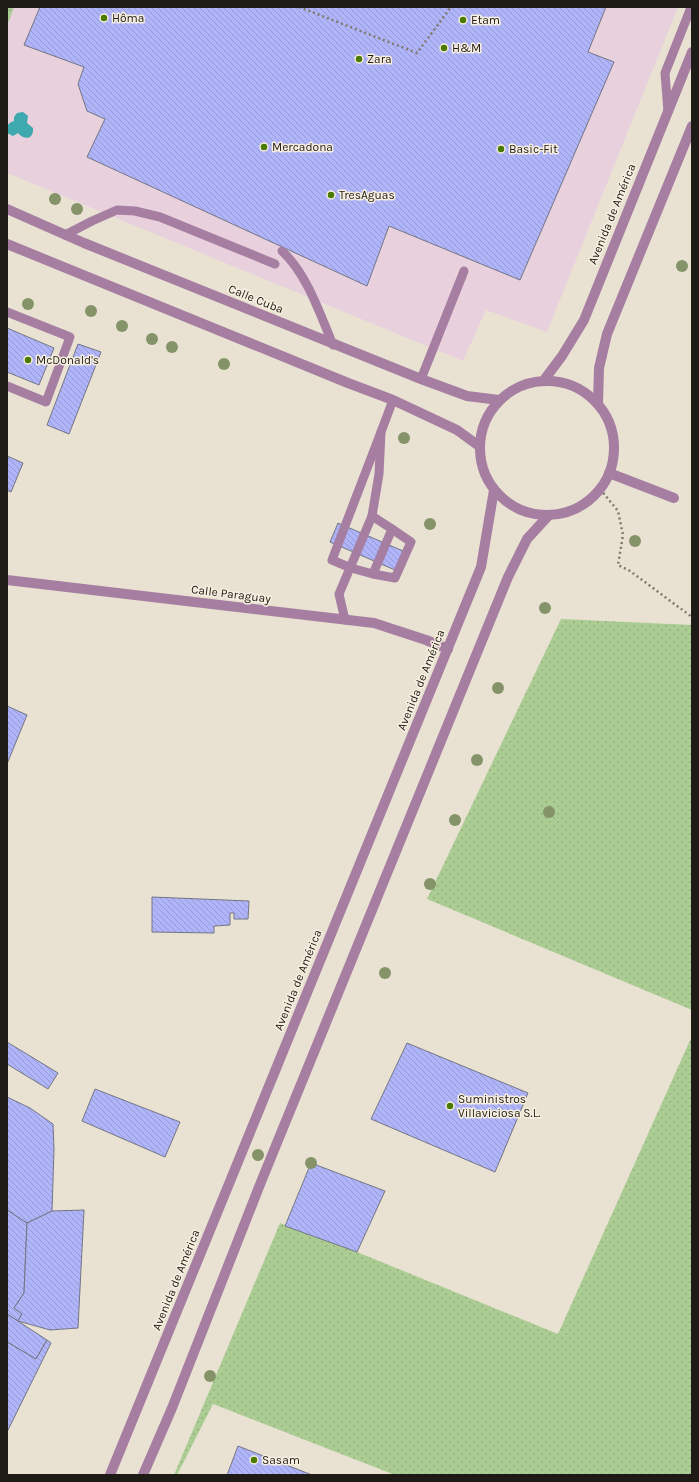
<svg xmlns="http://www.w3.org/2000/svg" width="699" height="1482" viewBox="0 0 699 1482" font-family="Karla,sans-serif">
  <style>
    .commercial { fill: #e8d1dd }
    .green { fill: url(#green-dots) }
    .water { fill: #3ea9ae }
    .building { fill: url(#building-back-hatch); stroke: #737584 }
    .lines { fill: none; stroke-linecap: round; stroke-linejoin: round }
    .path { stroke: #7f7a6f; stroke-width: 2.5; stroke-dasharray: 2 3; stroke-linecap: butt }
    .service { stroke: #a67ea1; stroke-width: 9 }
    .minor { stroke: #a67ea1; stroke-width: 10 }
    .tree { fill: #849368 }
    .poi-dot { fill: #4a7a01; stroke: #f7efdf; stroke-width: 1.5 }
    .labels { text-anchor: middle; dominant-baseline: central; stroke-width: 3; stroke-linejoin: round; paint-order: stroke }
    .poi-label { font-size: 12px; fill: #1e1b16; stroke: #f7efdf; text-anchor: start }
    .street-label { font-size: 12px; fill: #1e1b16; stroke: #f7efdf }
  </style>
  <defs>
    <pattern id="green-dots" width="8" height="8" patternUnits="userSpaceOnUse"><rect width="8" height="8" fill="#abcd94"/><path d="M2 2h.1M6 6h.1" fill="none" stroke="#93af7f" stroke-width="1.8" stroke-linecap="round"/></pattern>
    <pattern id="building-back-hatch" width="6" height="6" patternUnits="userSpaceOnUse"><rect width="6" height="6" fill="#b0b5f9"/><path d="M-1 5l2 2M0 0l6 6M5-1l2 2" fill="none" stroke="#979bd5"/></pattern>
  </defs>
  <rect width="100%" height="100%" fill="#e9e2d2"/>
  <path class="commercial" d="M 7,7 L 678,7 L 547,332 L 486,310 L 463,361 L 7,173 Z"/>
  <g class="green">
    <path d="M 7,7 L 14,7 L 7,26 Z"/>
    <path d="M 561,619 L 692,625 L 692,1010 L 427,899 Z"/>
    <path d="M 692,1036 L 692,1475 L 395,1475 L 213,1404 L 177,1475 L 174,1475 L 280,1223 L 357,1252 L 558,1334 Z"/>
  </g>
  <path class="water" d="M 23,112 L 28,116 L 27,123 L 33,128 C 34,139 25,141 18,133 L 13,136 L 7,133 C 7,127 7,123 14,121 L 14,117 L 17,113 Z"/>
  <g class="building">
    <path d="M 40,7 L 606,7 L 588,52 L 614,62 L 520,280 L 389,226 L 367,286 L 87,157 L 105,119 L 87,111 L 78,84 L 84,67 L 24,45 Z"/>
    <path d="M 7,328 L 54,348 L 39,385 L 7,372 Z"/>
    <path d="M 78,344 L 101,352 L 69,434 L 47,425 Z"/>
    <path d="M 7,456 L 23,463 L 11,492 L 7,490 Z"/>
    <path d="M 338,523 L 403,551 L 395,570 L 330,542 Z"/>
    <path d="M 7,706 L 27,715 L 7,764 Z"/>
    <path d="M 152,897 L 249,901 L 248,919 L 234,919 L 234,913 L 230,913 L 230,925 L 214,926 L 214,933 L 152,932 Z"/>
    <path d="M 7,1042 L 58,1073 L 48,1089 L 7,1064 Z"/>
    <path d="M 407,1043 L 528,1093 L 495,1172 L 371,1119 Z"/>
    <path d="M 95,1089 L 180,1122 L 165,1157 L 82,1121 Z"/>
    <path d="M 7,1097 L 30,1108 L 53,1124 L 54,1149 L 52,1211 L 27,1223 L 7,1210 Z"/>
    <path d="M 311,1163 L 385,1191 L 357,1252 L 285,1226 Z"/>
    <path d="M 7,1210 L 27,1223 L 24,1293 L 14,1308 L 22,1314 L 18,1321 L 7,1314 Z"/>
    <path d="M 84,1210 L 78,1328 L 50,1330 L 18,1321 L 22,1314 L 14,1308 L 24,1293 L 27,1223 L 52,1211 Z"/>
    <path d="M 7,1314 L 47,1340 L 36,1359 L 7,1342 Z"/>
    <path d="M 47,1340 L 51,1343 L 7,1432 L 7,1342 L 36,1359 Z"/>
    <path d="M 238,1446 L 312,1475 L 227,1475 Z"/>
  </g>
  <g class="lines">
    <g class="path">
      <path d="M 299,7 L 417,53 L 451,7"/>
      <path d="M 600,489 L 618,511 L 623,535 L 618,565 L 630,571 L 692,617"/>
    </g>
    <g class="service">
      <path d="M 668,112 L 665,73 L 690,10 L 690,7"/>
      <path d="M 65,235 L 92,221 L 117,210 L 135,211 L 160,217 L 275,264"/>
      <path d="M 282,251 C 307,274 320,314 333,345"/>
      <path d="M 7,312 L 70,337 L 46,402 L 7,386"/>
      <path d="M 421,379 L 464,271"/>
      <path d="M 372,516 L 392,529 L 373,574 L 351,568 L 332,560 L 381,432"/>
      <path d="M 373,574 L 395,578 L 411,542 L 392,529"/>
      <path d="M 345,620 L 339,594 L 372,516 L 379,474 L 381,432 L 393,400"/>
    </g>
    <g class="minor">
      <path d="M 7,209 L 84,243 L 421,379 L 467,396 L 499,400"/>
      <path d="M 7,244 L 348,383 L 393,400 L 457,430 L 479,446"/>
      <path d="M 544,380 L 562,356 L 584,320 L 692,52"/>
      <circle cx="547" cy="448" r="67"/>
      <path d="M 598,404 L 599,368 L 607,334 L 692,126"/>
      <path d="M 609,473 L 674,498"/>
      <path d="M 7,580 L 374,623 L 426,640 L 448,649"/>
      <path d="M 110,1475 L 481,567 L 494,490"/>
      <path d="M 143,1475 L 172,1408 L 261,1182 L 508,577 L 527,539 L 549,515"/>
    </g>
  </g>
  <g class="tree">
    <circle cx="55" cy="199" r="6"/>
    <circle cx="77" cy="209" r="6"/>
    <circle cx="682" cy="266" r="6"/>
    <circle cx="28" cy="304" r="6"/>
    <circle cx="91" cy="311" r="6"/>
    <circle cx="122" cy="326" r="6"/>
    <circle cx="152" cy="339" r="6"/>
    <circle cx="172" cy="347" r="6"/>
    <circle cx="224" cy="364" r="6"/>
    <circle cx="404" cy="438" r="6"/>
    <circle cx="430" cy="524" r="6"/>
    <circle cx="635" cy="541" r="6"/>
    <circle cx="545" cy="608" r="6"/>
    <circle cx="498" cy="688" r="6"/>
    <circle cx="477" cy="760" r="6"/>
    <circle cx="549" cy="812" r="6"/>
    <circle cx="455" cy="820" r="6"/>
    <circle cx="430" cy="884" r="6"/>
    <circle cx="385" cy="973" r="6"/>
    <circle cx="258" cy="1155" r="6"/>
    <circle cx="311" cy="1163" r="6"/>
    <circle cx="210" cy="1376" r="6"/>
  </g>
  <g class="poi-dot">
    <circle cx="104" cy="18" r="4"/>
    <circle cx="463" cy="20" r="4"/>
    <circle cx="444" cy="48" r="4"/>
    <circle cx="359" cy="59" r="4"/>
    <circle cx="264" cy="147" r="4"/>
    <circle cx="501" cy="149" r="4"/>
    <circle cx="331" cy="195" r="4"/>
    <circle cx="28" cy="360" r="4"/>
    <circle cx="450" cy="1106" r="4"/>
    <circle cx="254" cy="1460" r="4"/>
  </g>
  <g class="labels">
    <g class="poi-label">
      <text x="112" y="18">Hôma</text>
      <text x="471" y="20">Etam</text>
      <text x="452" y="48">H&amp;M</text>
      <text x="367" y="59">Zara</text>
      <text x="272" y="147">Mercadona</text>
      <text x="509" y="149">Basic-Fit</text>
      <text x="339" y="195">TresAguas</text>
      <text x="36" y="360">McDonald's</text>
      <text x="458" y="1099">Suministros<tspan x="458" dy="14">Villaviciosa S.L.</tspan></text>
      <text x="262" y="1460">Sasam</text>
    </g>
    <g class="street-label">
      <text transform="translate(612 214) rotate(-68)">Avenida de América</text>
      <text transform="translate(256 299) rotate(22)">Calle Cuba</text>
      <text transform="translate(231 594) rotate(7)">Calle Paraguay</text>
      <text transform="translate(421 680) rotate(-68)">Avenida de América</text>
      <text transform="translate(298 980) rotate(-68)">Avenida de América</text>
      <text transform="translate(176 1280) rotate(-68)">Avenida de América</text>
    </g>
  </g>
  <rect width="699" height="1482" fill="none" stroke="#1e1b16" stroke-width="16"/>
</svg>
